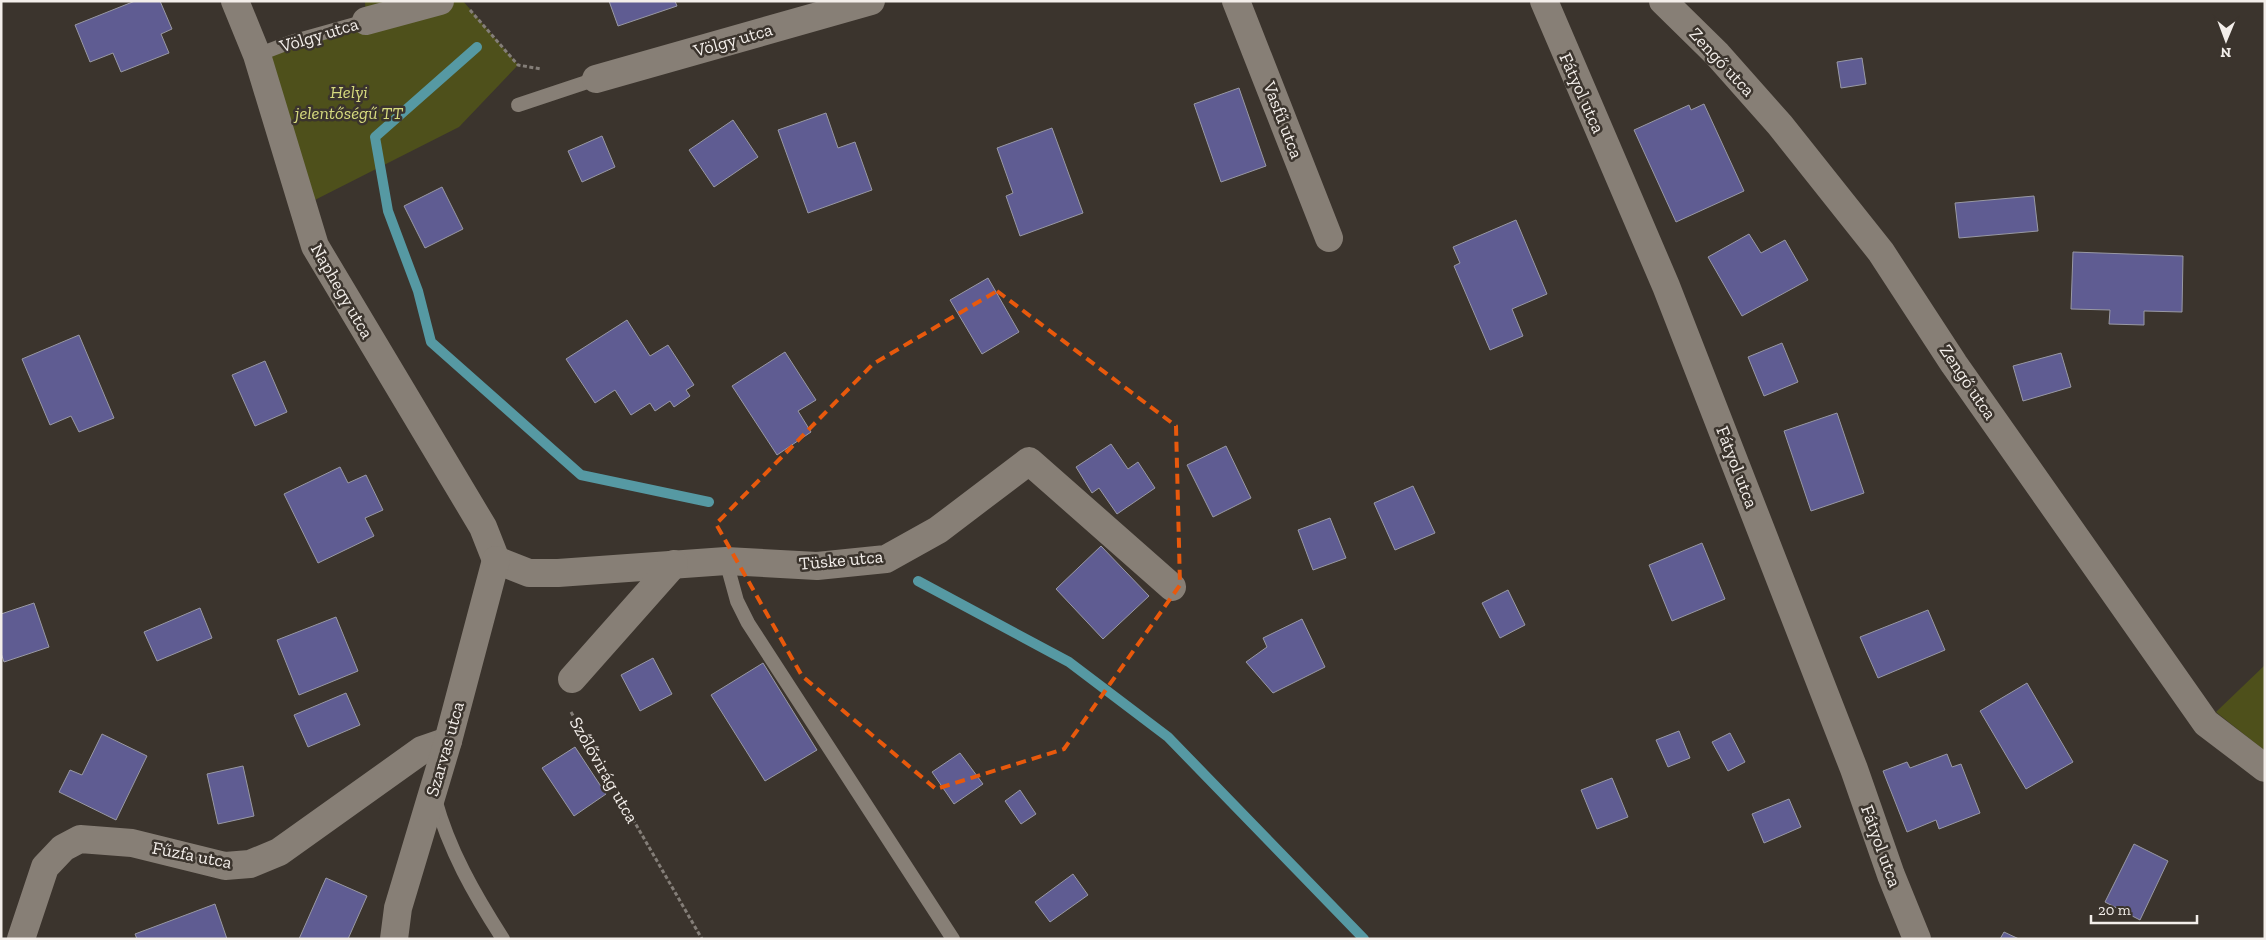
<svg xmlns="http://www.w3.org/2000/svg" width="2266" height="940" viewBox="0 0 2266 940" font-family="'Zilla Slab',serif">
  <style>
    .green { fill: #4e501b }
    .lines { fill: none; stroke-linecap: round; stroke-linejoin: round }
    .stream { stroke: #5699a3; stroke-width: 10 }
    .building { fill: #5f5c92; stroke: #9999a4 }
    .path { stroke: #847e78; stroke-width: 3; stroke-dasharray: 4 2.5; stroke-linecap: butt }
    .service { stroke: #877f76; stroke-width: 14 }
    .minor { stroke: #877f76; stroke-width: 28 }
    .marked { fill: none; stroke: #e8590c; stroke-width: 4; stroke-dasharray: 10 6; stroke-linejoin: round }
    .labels { text-anchor: middle; dominant-baseline: central; stroke-width: 5; stroke-linejoin: round; paint-order: stroke }
    .street-label { font-size: 18px; fill: #f3eeea; stroke: #3b342d }
    .park-label { font-size: 18px; font-style: italic; fill: #d6da7e; stroke: #3b342d }
  </style>
  <rect width="100%" height="100%" fill="#3b342d"/>
  <g class="green">
    <path d="M 365,1 L 463,1 L 518,65 L 459,127 L 301,207 L 257,55 L 366,21 Z"/>
    <path d="M 2265,665 L 2265,751 L 2216,712 Z"/>
  </g>
  <g class="lines">
    <g class="stream">
      <path d="M 477,47 L 375,137 L 388,211 L 418,291 L 431,342 L 581,475 L 709,502"/>
      <path d="M 918,581 L 1069,662 L 1168,737 L 1364,939"/>
    </g>
  </g>
  <g class="building">
    <path d="M 135,1 L 160,1 L 172,29 L 161,34 L 169,53 L 121,72 L 113,53 L 90,62 L 75,25 Z"/>
    <path d="M 609,1 L 675,1 L 677,6 L 618,26 Z"/>
    <path d="M 1862,58 L 1866,84 L 1841,88 L 1837,62 Z"/>
    <path d="M 1239,88 L 1266,166 L 1221,182 L 1194,104 Z"/>
    <path d="M 1704,104 L 1744,191 L 1676,222 L 1634,130 L 1689,105 L 1691,110 Z"/>
    <path d="M 826,113 L 838,148 L 855,142 L 872,190 L 808,213 L 778,130 Z"/>
    <path d="M 733,120 L 758,157 L 714,187 L 689,150 Z"/>
    <path d="M 1052,128 L 1083,213 L 1020,236 L 1006,196 L 1013,193 L 997,148 Z"/>
    <path d="M 602,136 L 615,167 L 582,182 L 568,151 Z"/>
    <path d="M 442,187 L 463,229 L 425,248 L 404,206 Z"/>
    <path d="M 2034,196 L 2038,231 L 1959,238 L 1955,203 Z"/>
    <path d="M 1516,220 L 1547,294 L 1512,309 L 1523,336 L 1490,350 L 1454,266 L 1460,263 L 1453,247 Z"/>
    <path d="M 1749,234 L 1761,253 L 1785,240 L 1808,280 L 1742,316 L 1708,257 Z"/>
    <path d="M 2073,252 L 2183,256 L 2182,312 L 2144,311 L 2144,325 L 2109,324 L 2110,310 L 2071,309 Z"/>
    <path d="M 988,278 L 1019,332 L 982,354 L 950,300 Z"/>
    <path d="M 627,320 L 650,356 L 668,345 L 694,385 L 686,390 L 690,396 L 674,407 L 670,401 L 655,411 L 650,403 L 631,415 L 615,390 L 595,403 L 566,359 Z"/>
    <path d="M 79,335 L 114,418 L 79,432 L 71,416 L 50,425 L 22,359 Z"/>
    <path d="M 1782,343 L 1798,382 L 1764,396 L 1748,357 Z"/>
    <path d="M 785,352 L 816,400 L 798,411 L 811,432 L 777,455 L 732,386 Z"/>
    <path d="M 2061,353 L 2071,387 L 2023,401 L 2013,366 Z"/>
    <path d="M 265,361 L 287,412 L 255,426 L 232,375 Z"/>
    <path d="M 1837,413 L 1864,493 L 1811,511 L 1784,431 Z"/>
    <path d="M 1111,444 L 1128,469 L 1138,462 L 1155,488 L 1117,514 L 1099,488 L 1092,493 L 1076,467 Z"/>
    <path d="M 1226,446 L 1251,498 L 1213,517 L 1187,465 Z"/>
    <path d="M 340,467 L 348,483 L 366,475 L 383,510 L 365,518 L 374,536 L 318,563 L 284,494 Z"/>
    <path d="M 1413,486 L 1435,533 L 1395,550 L 1374,503 Z"/>
    <path d="M 1330,518 L 1346,558 L 1313,570 L 1298,530 Z"/>
    <path d="M 1702,543 L 1725,599 L 1672,621 L 1649,565 Z"/>
    <path d="M 1101,546 L 1149,596 L 1103,639 L 1056,589 Z"/>
    <path d="M 1508,590 L 1525,625 L 1500,638 L 1482,603 Z"/>
    <path d="M 34,603 L 49,647 L 4,662 L 1,653 L 1,614 Z"/>
    <path d="M 200,608 L 212,638 L 157,661 L 144,632 Z"/>
    <path d="M 1928,610 L 1945,650 L 1878,678 L 1860,637 Z"/>
    <path d="M 336,617 L 358,671 L 299,695 L 277,640 Z"/>
    <path d="M 1302,619 L 1325,667 L 1273,693 L 1246,662 L 1267,647 L 1263,638 Z"/>
    <path d="M 653,658 L 672,694 L 640,711 L 621,675 Z"/>
    <path d="M 763,663 L 817,750 L 765,781 L 711,695 Z"/>
    <path d="M 2027,683 L 2073,762 L 2026,789 L 1980,711 Z"/>
    <path d="M 346,693 L 360,725 L 308,747 L 294,715 Z"/>
    <path d="M 1679,731 L 1690,758 L 1668,767 L 1656,740 Z"/>
    <path d="M 1730,733 L 1745,762 L 1728,771 L 1712,742 Z"/>
    <path d="M 102,734 L 147,756 L 116,820 L 59,792 L 70,770 L 82,775 Z"/>
    <path d="M 575,747 L 606,794 L 574,816 L 542,768 Z"/>
    <path d="M 960,753 L 983,784 L 954,804 L 932,772 Z"/>
    <path d="M 1947,754 L 1952,767 L 1961,764 L 1980,813 L 1939,829 L 1936,820 L 1907,832 L 1883,771 L 1907,762 L 1910,768 Z"/>
    <path d="M 243,766 L 254,816 L 218,824 L 207,774 Z"/>
    <path d="M 1612,778 L 1628,817 L 1597,829 L 1581,790 Z"/>
    <path d="M 1020,790 L 1036,814 L 1021,824 L 1005,801 Z"/>
    <path d="M 1789,799 L 1801,827 L 1764,843 L 1752,814 Z"/>
    <path d="M 2134,844 L 2168,861 L 2140,920 L 2105,902 Z"/>
    <path d="M 1073,874 L 1088,895 L 1050,922 L 1035,902 Z"/>
    <path d="M 326,878 L 367,896 L 348,939 L 299,939 Z"/>
    <path d="M 215,904 L 227,939 L 137,939 L 135,934 Z"/>
    <path d="M 2004,932 L 2019,939 L 2000,939 Z"/>
  </g>
  <g class="lines">
    <g class="path">
      <path d="M 470,10 L 518,65 L 541,69"/>
      <path d="M 571,712 L 702,939"/>
    </g>
    <g class="service">
      <path d="M 257,55 L 291,42 L 366,21"/>
      <path d="M 518,105 L 596,79"/>
      <path d="M 726,561 L 737,601 L 748,623 L 953,939"/>
      <path d="M 435,799 C 449,850 474,894 503,939"/>
    </g>
    <g class="minor">
      <path d="M 235,1 L 257,55 L 315,246 L 483,527 L 496,560"/>
      <path d="M 1236,1 L 1329,238"/>
      <path d="M 1544,1 L 1666,286 L 1854,769 L 1891,875 L 1917,939"/>
      <path d="M 1663,1 L 1717,54 L 1780,125 L 1881,252 L 1954,364 L 2206,723 L 2265,768"/>
      <path d="M 366,21 L 440,1"/>
      <path d="M 596,79 L 871,1"/>
      <path d="M 496,560 L 529,573 L 558,573 L 726,561 L 817,566 L 886,559 L 938,530 L 1029,461 L 1172,587"/>
      <path d="M 572,679 L 674,564"/>
      <path d="M 21,939 L 45,867 L 63,848 L 80,839 L 132,843 L 225,866 L 250,864 L 279,852 L 422,750 L 448,741"/>
      <path d="M 394,939 L 398,908 L 448,741 L 496,560"/>
    </g>
  </g>
  <path class="marked" d="M 997,291 L 1176,426 L 1180,585 L 1064,749 L 936,789 L 802,676 L 716,524 L 873,364 Z"/>
  <g class="labels">
    <g class="street-label">
      <text transform="translate(319 35) rotate(-17)">Völgy utca</text>
      <text transform="translate(733 40) rotate(-16)">Völgy utca</text>
      <text transform="translate(1722 62) rotate(47)">Zengő utca</text>
      <text transform="translate(1582 93) rotate(66)">Fátyol utca</text>
      <text transform="translate(1283 120) rotate(69)">Vasfű utca</text>
      <text transform="translate(342 291) rotate(60)">Naphegy utca</text>
      <text transform="translate(1968 382) rotate(56)">Zengő utca</text>
      <text transform="translate(1737 467) rotate(69)">Fátyol utca</text>
      <text transform="translate(841 560) rotate(-5)">Tüske utca</text>
      <text transform="translate(445 749) rotate(-74)">Szarvas utca</text>
      <text transform="translate(604 770) rotate(60)">Szőlővirág utca</text>
      <text transform="translate(1881 846) rotate(70)">Fátyol utca</text>
      <text transform="translate(192 855) rotate(11)">Fűzfa utca</text>
    </g>
    <g class="park-label">
      <text x="349" y="92">Helyi<tspan x="349" dy="21">jelentőségű TT</tspan></text>
    </g>
  </g>
  <rect width="2266" height="940" fill="none" stroke="#f3eeea" stroke-width="5"/>
  <g transform="translate(2226 40) rotate(181)" stroke="#3b342d" stroke-width="4" paint-order="stroke">
  <path d="M0-4L9 19L0 12L-9 19Z" fill="#f3eeea"/>
  <text y="-8" font-size="14" font-weight="bold" text-anchor="middle" fill="#f3eeea">N</text>
  </g>
  <path d="M2091 915v8h106v-8" fill="none" stroke="#f3eeea" stroke-width="2.5"/>
  <text x="2098" y="915" font-size="15" fill="#f3eeea" stroke="#3b342d" stroke-width="4" paint-order="stroke">20 m</text>
</svg>
